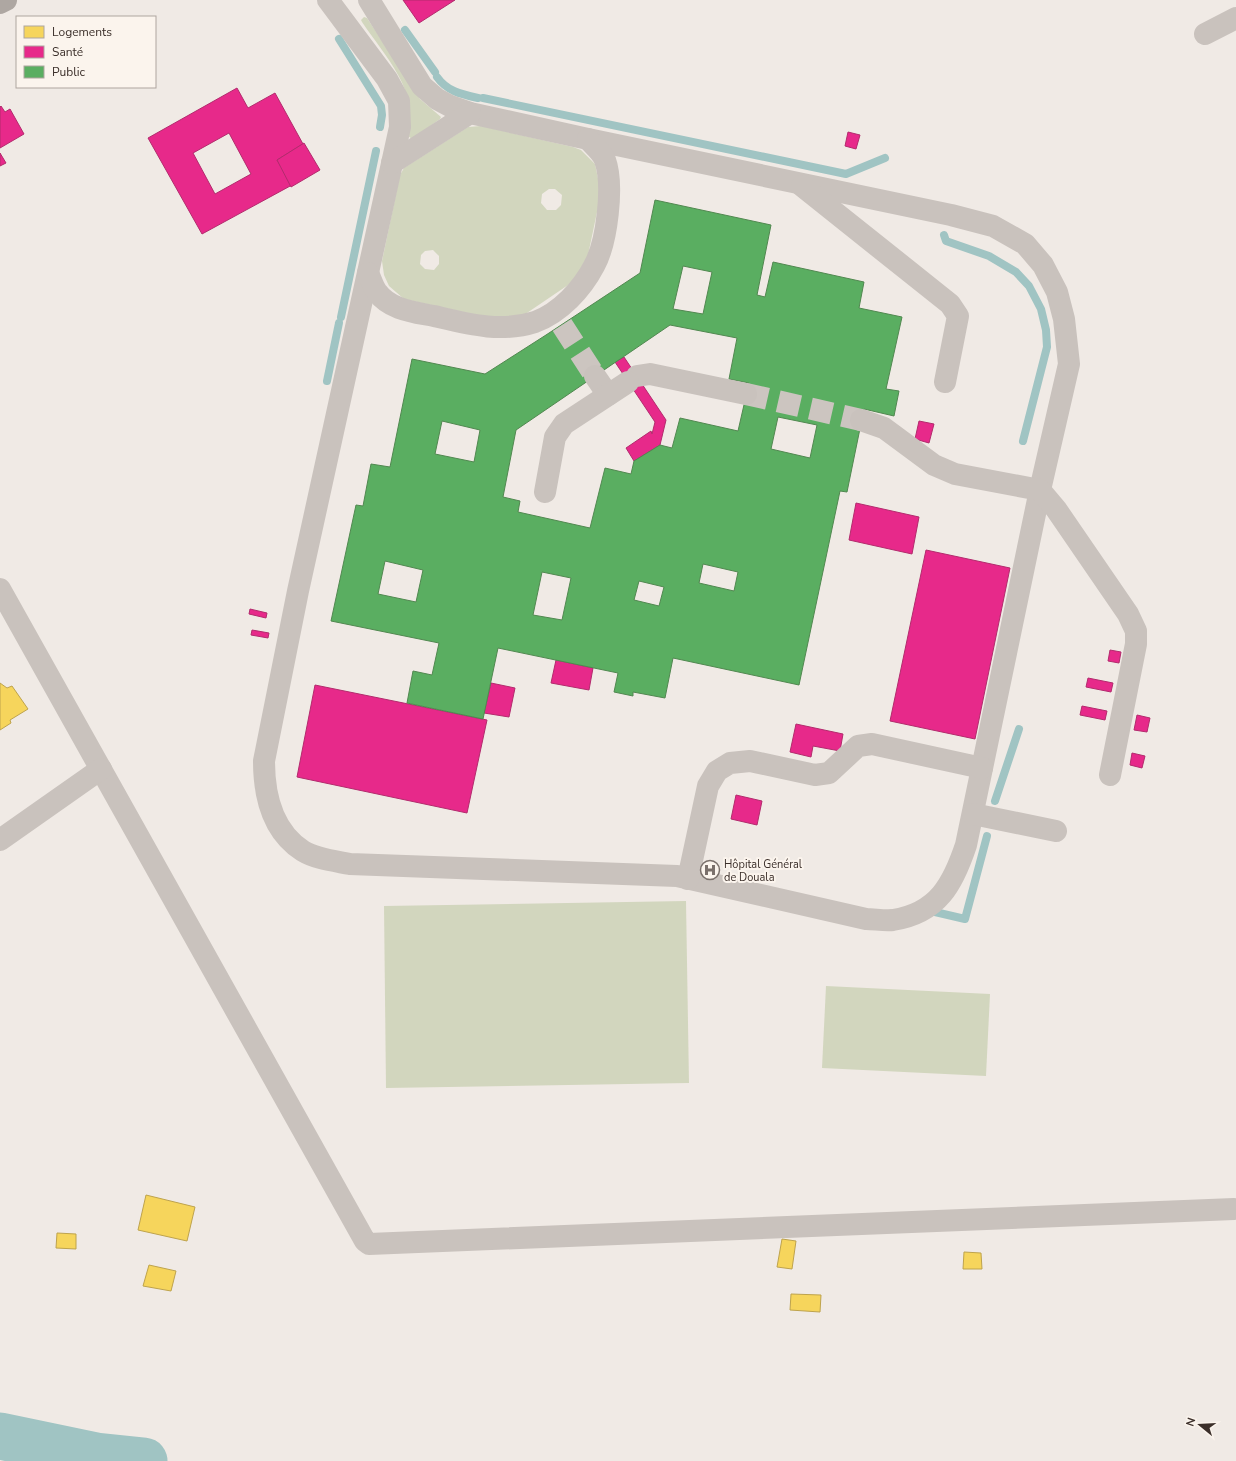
<svg xmlns="http://www.w3.org/2000/svg" width="1236" height="1461" viewBox="0 0 1236 1461" font-family="'Nunito Sans',sans-serif">
  <style>
    .green { fill: #d2d6be; fill-rule: evenodd }
    .homes { fill: #f6d55c; stroke: #bea34d }
    .health { fill: #e7298a; stroke: #b32b6d; fill-rule: evenodd }
    .public { fill: #5aae61; stroke: #518850; fill-rule: evenodd }
    .lines { fill: none; stroke-linecap: round; stroke-linejoin: round }
    .stream { stroke: #a0c4c3; stroke-width: 8 }
    .river { stroke: #a0c4c3; stroke-width: 47 }
    .minor-tunnel { stroke: #ccc5c0; stroke-width: 22; stroke-dasharray: 22 11; stroke-linecap: butt }
    .minor { stroke: #c9c2bd; stroke-width: 22 }
    .major { stroke: #aea7a2; stroke-width: 22 }
    .labels { text-anchor: middle; dominant-baseline: central; stroke-width: 4; stroke-linejoin: round; paint-order: stroke }
    .poi-label { font-size: 11px; fill: #3b2f2a; stroke: #fbf4ed; text-anchor: start }
  </style>
  <rect width="100%" height="100%" fill="#f0eae5"/>
  <g class="green">
    <path d="M 364,17 L 367,18 L 420,99 L 441,117 L 440,119 L 412,139 L 408,136 C 419,89 386,58 362,22 L 361,20 Z"/>
    <path d="M 481,126 L 573,147 L 581,150 L 595,164 L 601,193 L 588,255 L 574,281 L 521,317 L 504,321 L 404,299 L 389,286 L 384,275 L 382,261 L 400,175 L 404,168 L 468,127 ZM 549,189 L 555,189 L 562,195 L 561,205 L 556,210 L 547,210 L 541,203 L 542,194 ZM 433,250 L 439,256 L 439,264 L 434,270 L 425,269 L 420,264 L 421,255 L 425,251 Z"/>
    <path d="M 686,901 L 689,1083 L 386,1088 L 384,906 Z"/>
    <path d="M 826,986 L 990,994 L 986,1076 L 822,1068 Z"/>
  </g>
  <g class="homes">
    <path d="M 0,683 L 7,688 L 12,686 L 28,709 L 10,720 L 11,723 L 0,730 Z"/>
    <path d="M 146,1195 L 195,1207 L 187,1241 L 138,1230 Z"/>
    <path d="M 57,1233 L 76,1234 L 76,1249 L 56,1248 Z"/>
    <path d="M 782,1239 L 796,1241 L 792,1269 L 777,1267 Z"/>
    <path d="M 964,1252 L 981,1253 L 982,1269 L 963,1269 Z"/>
    <path d="M 149,1265 L 176,1271 L 171,1291 L 143,1286 Z"/>
    <path d="M 791,1294 L 821,1295 L 820,1312 L 790,1310 Z"/>
  </g>
  <g class="health">
    <path d="M 403,0 L 455,0 L 419,23 Z"/>
    <path d="M 237,88 L 248,108 L 275,93 L 303,144 L 277,160 L 292,185 L 202,234 L 148,138 ZM 229,133 L 251,174 L 215,194 L 193,153 Z"/>
    <path d="M 1,106 L 5,112 L 10,109 L 24,134 L 0,148 L 0,107 Z"/>
    <path d="M 848,132 L 860,135 L 856,149 L 845,146 Z"/>
    <path d="M 304,143 L 320,170 L 291,187 L 277,160 Z"/>
    <path d="M 0,153 L 6,163 L 0,166 Z"/>
    <path d="M 624,357 L 666,420 L 660,445 L 634,461 L 626,448 L 651,431 L 652,434 L 655,422 L 615,362 Z"/>
    <path d="M 919,421 L 934,424 L 929,443 L 915,439 Z"/>
    <path d="M 856,503 L 919,517 L 912,554 L 849,540 Z"/>
    <path d="M 926,550 L 1010,568 L 975,739 L 890,721 Z"/>
    <path d="M 250,609 L 267,613 L 266,618 L 249,614 Z"/>
    <path d="M 252,630 L 269,633 L 268,638 L 251,635 Z"/>
    <path d="M 1110,650 L 1121,652 L 1119,663 L 1108,661 Z"/>
    <path d="M 556,660 L 593,668 L 589,690 L 551,683 Z"/>
    <path d="M 1088,678 L 1113,683 L 1111,692 L 1086,687 Z"/>
    <path d="M 491,683 L 515,688 L 509,717 L 484,713 Z"/>
    <path d="M 315,685 L 487,720 L 467,813 L 297,777 Z"/>
    <path d="M 1082,706 L 1107,711 L 1105,720 L 1080,715 Z"/>
    <path d="M 1137,715 L 1150,718 L 1147,732 L 1134,730 Z"/>
    <path d="M 796,724 L 843,734 L 840,751 L 813,746 L 811,757 L 790,752 Z"/>
    <path d="M 1132,753 L 1145,756 L 1142,768 L 1130,765 Z"/>
    <path d="M 736,795 L 762,801 L 757,825 L 731,819 Z"/>
  </g>
  <path class="public" d="M 655,200 L 771,225 L 757,295 L 765,297 L 773,262 L 864,282 L 859,308 L 902,317 L 886,389 L 899,391 L 894,416 L 864,409 L 847,492 L 840,491 L 799,685 L 673,658 L 665,698 L 633,692 L 633,696 L 614,692 L 618,673 L 498,648 L 483,719 L 407,703 L 413,671 L 432,675 L 439,643 L 331,621 L 356,505 L 363,506 L 371,464 L 390,467 L 412,359 L 485,374 L 546,335 L 640,273 ZM 683,266 L 712,272 L 703,314 L 673,309 ZM 670,325 L 737,338 L 729,379 L 749,383 L 738,431 L 680,418 L 672,448 L 660,445 L 634,461 L 631,474 L 605,468 L 590,528 L 518,512 L 520,501 L 503,497 L 516,430 ZM 778,417 L 817,425 L 810,458 L 771,449 ZM 442,421 L 480,430 L 474,462 L 435,454 ZM 385,561 L 423,570 L 416,602 L 378,594 ZM 703,564 L 738,572 L 734,591 L 699,583 ZM 542,572 L 571,578 L 562,620 L 533,615 ZM 639,581 L 664,587 L 659,606 L 634,600 Z"/>
  <g class="lines">
    <g class="stream">
      <path d="M 405,30 L 435,72"/>
      <path d="M 339,39 L 381,106 L 382,115 L 380,127"/>
      <path d="M 437,77 C 447,91 460,94 478,98"/>
      <path d="M 483,98 L 846,174 L 885,158"/>
      <path d="M 944,235 L 946,241 L 989,256 L 1016,272 L 1029,286 L 1041,309 L 1046,330 L 1047,347 L 1023,441"/>
      <path d="M 341,317 L 376,151"/>
      <path d="M 327,381 L 339,323"/>
      <path d="M 995,801 L 1019,729"/>
      <path d="M 935,912 L 965,919 L 987,836"/>
    </g>
    <path class="river" d="M 0,1436 L 96,1456 L 144,1461"/>
    <g class="minor-tunnel">
      <path d="M 562,325 L 595,376"/>
      <path d="M 746,394 L 861,420"/>
    </g>
    <g class="minor">
      <path d="M 328,0 L 387,79 L 399,101 L 400,127 L 298,591 L 264,761 C 264,795 272,831 303,851 C 316,859 335,861 350,864 L 677,876 L 866,919 C 874,919 885,921 893,920 C 938,913 953,884 966,845 L 1040,490 L 1069,364 L 1064,319 L 1057,292 L 1043,265 L 1025,244 L 993,226 L 951,215 L 588,139 L 470,113 L 450,106 L 437,99 L 422,86 L 369,0"/>
      <path d="M 1205,34 L 1236,18"/>
      <path d="M 392,163 L 470,113"/>
      <path d="M 802,186 L 950,304 L 958,316 L 945,382"/>
      <path d="M 368,273 C 371,279 373,287 377,292 C 390,310 414,312 434,316 C 468,324 501,333 535,322 C 560,313 582,289 594,266 C 607,243 614,185 605,160 C 602,152 593,145 588,139"/>
      <path d="M 595,376 L 608,395"/>
      <path d="M 637,376 L 650,374 L 746,394"/>
      <path d="M 861,420 L 884,428 L 934,465 L 955,474 L 1040,490 L 1056,509 L 1128,614 L 1136,631 L 1136,644 L 1110,775"/>
      <path d="M 545,492 L 555,437 L 564,424 L 628,382"/>
      <path d="M 0,589 L 365,1241 L 369,1244 L 1234,1209"/>
      <path d="M 973,814 L 1056,831"/>
      <path d="M 0,840 L 101,769"/>
      <path d="M 688,879 L 708,786 L 717,771 L 730,763 L 750,761 L 815,775 L 829,773 L 858,746 L 872,744 L 982,768"/>
    </g>
    <path class="major" d="M 0,3 L 6,0"/>
  </g>
  <defs>
    <symbol id="hospital-ring" viewBox="-11 -11 22 22"><circle r="9.5" fill="#fbf4ed" stroke="#7a706b" stroke-width="1.5"/><path d="M-5-5h3v3.5h4V-5h3V5h-3V1.5h-4V5h-3Z" fill="#7a706b"/></symbol>
  </defs>
  <g fill-rule="evenodd">
    <use href="#hospital-ring" x="699" y="859" width="22" height="22"/>
  </g>
  <g class="labels">
    <g class="poi-label">
      <text x="724" y="864">Hôpital Général<tspan x="724" dy="13">de Douala</tspan></text>
    </g>
  </g>
  <rect x="16" y="16" width="140" height="72" fill="#fbf4ed" stroke="#aea59f"/>
  <rect x="24" y="26" width="20" height="12" fill="#f6d55c" stroke="#aea59f"/>
  <text x="52" y="36" font-size="12" fill="#3b2f2a">Logements</text>
  <rect x="24" y="46" width="20" height="12" fill="#e7298a" stroke="#aea59f"/>
  <text x="52" y="56" font-size="12" fill="#3b2f2a">Santé</text>
  <rect x="24" y="66" width="20" height="12" fill="#5aae61" stroke="#aea59f"/>
  <text x="52" y="76" font-size="12" fill="#3b2f2a">Public</text>
  <g transform="translate(1200 1425) rotate(288)" stroke="#fbf4ed" stroke-width="3" paint-order="stroke">
  <path d="M0-3L7 15L0 10L-7 15Z" fill="#3b2f2a"/>
  <text y="-6" font-size="11" font-weight="bold" text-anchor="middle" fill="#3b2f2a">N</text>
  </g>
</svg>
